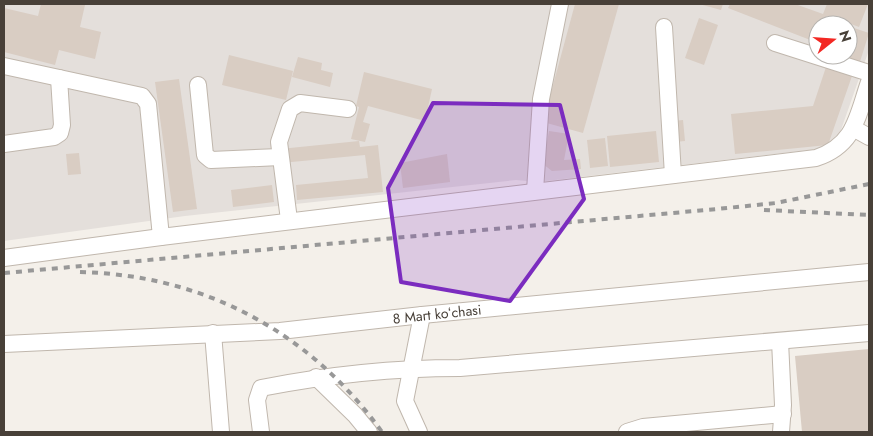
<svg xmlns="http://www.w3.org/2000/svg" width="873" height="436" viewBox="0 0 873 436" font-family="Jost,sans-serif">
  <style>
    .industrial { fill: #e4dfdb; fill-rule: evenodd }
    .building { fill: #d9cdc3 }
    .lines { fill: none; stroke-linecap: round; stroke-linejoin: round }
    .minor-casing { stroke: #c0b7ad; stroke-width: 18 }
    .minor { stroke: #fff; stroke-width: 16 }
    .rail { stroke: #989898; stroke-width: 4; stroke-dasharray: 6 6; stroke-linecap: butt }
    .marked { fill: #7b2cbf; fill-opacity: 0.2; stroke: #7b2cbf; stroke-width: 4; stroke-linejoin: round }
    .labels { text-anchor: middle; dominant-baseline: central; stroke-width: 4; stroke-linejoin: round; paint-order: stroke }
    .street-label { font-size: 14px; fill: #484038; stroke: #fff }
  </style>
  <rect width="100%" height="100%" fill="#f4f0ea"/>
  <path class="industrial" d="M 4,4 L 869,4 L 869,50 L 835,147 L 538,182 L 516,180 L 185,216 L 4,241 ZM 818,25 L 848,25 L 848,55 L 818,55 Z"/>
  <g class="building">
    <path d="M 41,4 L 85,5 L 80,27 L 101,32 L 95,59 L 59,50 L 55,65 L 4,52 L 4,8 L 38,16 Z"/>
    <path d="M 575,4 L 619,4 L 583,133 L 543,122 Z"/>
    <path d="M 699,4 L 723,4 L 721,10 Z"/>
    <path d="M 730,4 L 795,4 L 823,14 L 827,4 L 868,4 L 859,27 L 832,17 L 829,25 L 818,25 L 818,43 L 728,8 Z"/>
    <path d="M 699,18 L 718,25 L 704,65 L 685,58 Z"/>
    <path d="M 848,26 L 869,33 L 858,68 L 838,55 L 848,55 Z"/>
    <path d="M 229,55 L 293,71 L 286,100 L 222,85 Z"/>
    <path d="M 298,57 L 322,63 L 321,70 L 333,73 L 330,87 L 292,77 Z"/>
    <path d="M 826,67 L 852,76 L 828,145 L 735,154 L 731,114 L 813,106 Z"/>
    <path d="M 364,72 L 432,89 L 425,121 L 368,106 L 363,122 L 370,124 L 365,142 L 351,139 L 359,107 L 356,106 Z"/>
    <path d="M 179,79 L 197,209 L 173,212 L 155,82 Z"/>
    <path d="M 683,120 L 685,141 L 675,142 L 673,121 Z"/>
    <path d="M 549,131 L 569,134 L 564,160 L 580,159 L 581,169 L 552,171 L 543,164 Z"/>
    <path d="M 656,131 L 659,162 L 610,167 L 607,136 Z"/>
    <path d="M 605,138 L 608,166 L 590,168 L 587,140 Z"/>
    <path d="M 359,141 L 360,147 L 378,145 L 383,192 L 297,200 L 296,185 L 368,178 L 365,155 L 281,163 L 280,149 Z"/>
    <path d="M 79,153 L 81,174 L 68,175 L 66,154 Z"/>
    <path d="M 447,154 L 450,182 L 403,188 L 400,163 Z"/>
    <path d="M 272,185 L 274,202 L 233,207 L 231,190 Z"/>
    <path d="M 869,349 L 869,432 L 802,432 L 795,356 Z"/>
  </g>
  <g class="lines">
    <defs>
      <g id="minor">
        <path d="M 664,27 L 673,175"/>
        <path d="M 775,43 L 869,73"/>
        <path d="M 4,66 L 142,96 L 148,104 L 161,237 L 816,158 C 855,145 857,117 869,82"/>
        <path d="M 198,85 L 205,155 L 211,160 L 280,157"/>
        <path d="M 853,128 L 869,137"/>
        <path d="M 4,144 L 54,137 L 60,133 L 62,125 L 59,78"/>
        <path d="M 535,191 L 541,99 L 560,4"/>
        <path d="M 289,220 L 279,142 L 290,109 L 300,103 L 348,109"/>
        <path d="M 4,258 L 161,237"/>
        <path d="M 213,333 L 221,432"/>
        <path d="M 780,341 L 783,405 L 781,432"/>
        <path d="M 4,344 L 280,331 L 422,315 L 869,272"/>
        <path d="M 316,377 L 355,415 L 369,432"/>
        <path d="M 261,432 L 257,400 L 261,388 C 327,375 393,368 460,368 L 869,333"/>
        <path d="M 419,432 L 405,401 L 422,315"/>
        <path d="M 627,432 L 643,427 L 783,414"/>
      </g>
    </defs>
    <use href="#minor" class="minor-casing"/>
    <use href="#minor" class="minor"/>
    <g class="rail">
      <path d="M 764,210 L 869,215"/>
      <path d="M 80,272 C 204,275 310,332 382,432"/>
      <path d="M 4,273 L 717,209 L 776,203 L 869,184"/>
    </g>
  </g>
  <path class="marked" d="M 433,103 L 560,105 L 584,199 L 510,301 L 401,282 L 388,188 Z"/>
  <g class="labels">
    <g class="street-label">
      <text transform="translate(437 314) rotate(-6)">8 Mart koʻchasi</text>
    </g>
  </g>
  <rect width="873" height="436" fill="none" stroke="#484038" stroke-width="10"/>
  <g transform="translate(833 40) rotate(73)"><circle r="24" fill="#ffffff" stroke="#b6b3af"/>
  <path d="M0-4L9 19L0 12L-9 19Z" fill="#f32823"/>
  <text y="-8" font-size="14" font-weight="bold" text-anchor="middle" fill="#484038">N</text>
  </g>
</svg>
